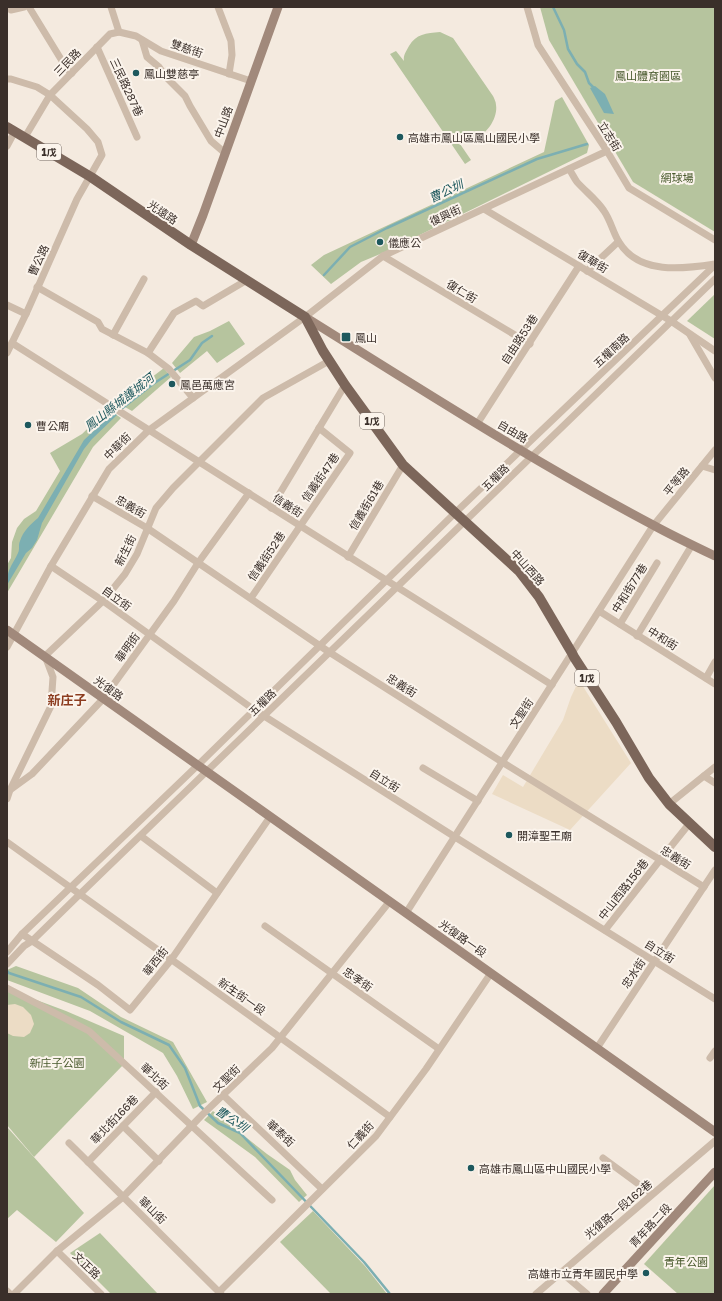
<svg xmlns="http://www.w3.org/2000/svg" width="722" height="1301" viewBox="0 0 722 1301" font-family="'Golos Text','Noto Sans TC',sans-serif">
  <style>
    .green { fill: #b6c49e }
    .plaza { fill: #ecdcc5 }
    .water { fill: #7cafb2 }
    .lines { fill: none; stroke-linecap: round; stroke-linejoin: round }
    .stream { stroke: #7cafb2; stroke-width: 2.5 }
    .street { stroke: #cdbbaa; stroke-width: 7 }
    .secondary { stroke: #a1897b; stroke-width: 9 }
    .primary { stroke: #7c665a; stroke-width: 10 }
    .poi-dot { fill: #1d585d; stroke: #fbf4ec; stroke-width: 1.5 }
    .labels { text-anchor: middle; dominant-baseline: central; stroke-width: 4; stroke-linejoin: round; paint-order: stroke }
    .shield { fill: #fbf4ec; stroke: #746a64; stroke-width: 1 }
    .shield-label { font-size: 10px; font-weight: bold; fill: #3a2f2a }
    .street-label { font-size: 11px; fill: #3a2f2a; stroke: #fbf4ec }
    .poi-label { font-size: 11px; fill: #3a2f2a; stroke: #fbf4ec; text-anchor: start }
    .park-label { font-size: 11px; fill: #48592c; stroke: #fbf4ec }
    .water-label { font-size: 12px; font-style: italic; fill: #1d585d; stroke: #fbf4ec }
    .quarter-label { font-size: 13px; font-weight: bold; fill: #8c3c1f; stroke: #fbf4ec }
  </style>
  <rect width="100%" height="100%" fill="#f4eadf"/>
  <g class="green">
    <path d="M 540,7 L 715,7 L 715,232 L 633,182 L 549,40 Z"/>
    <path d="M 440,32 L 453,38 L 493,96 C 494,98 496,102 496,105 C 498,117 488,133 476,138 C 470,140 464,140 458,141 L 471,160 L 465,164 L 390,54 L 396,51 L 404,61 C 403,55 406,52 409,46 C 416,34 426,33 440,32 Z"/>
    <path d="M 562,97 L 589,145 L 587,153 L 385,252 L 361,262 L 331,284 L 311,265 L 324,255 L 544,152 L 555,101 Z"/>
    <path d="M 715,294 L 715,339 L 687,321 Z"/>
    <path d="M 229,321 L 245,344 L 217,363 L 207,351 L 180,373 L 172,363 L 194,337 L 210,331 Z"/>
    <path d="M 164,368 L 171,377 L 132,411 L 118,403 Z"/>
    <path d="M 108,409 L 121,418 L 93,447 L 7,593 L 7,565 L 11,558 L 12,542 L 17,528 L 24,519 L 36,511 L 60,471 L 50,453 L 82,434 Z"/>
    <path d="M 16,966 L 78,988 L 121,1017 L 173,1042 L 207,1102 L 193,1109 L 177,1076 L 163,1053 L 90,1011 L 7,980 L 7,970 Z"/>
    <path d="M 7,989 L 66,1011 L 124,1036 L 124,1064 L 34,1157 L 7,1125 Z"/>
    <path d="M 213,1111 L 267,1154 L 290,1170 L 295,1180 L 307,1195 L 299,1202 L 255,1157 L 204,1120 Z"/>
    <path d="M 7,1127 L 84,1213 L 56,1242 L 17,1210 L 7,1219 Z"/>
    <path d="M 715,1185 L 715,1294 L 678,1294 L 644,1264 Z"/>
    <path d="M 313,1211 L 365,1266 L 387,1294 L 331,1294 L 280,1242 Z"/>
    <path d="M 100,1233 L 158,1294 L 111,1294 L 70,1253 Z"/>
  </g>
  <g class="plaza">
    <path d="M 579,680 L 631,763 L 570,830 L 492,794 L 503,775 L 523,787 L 563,720 L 571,697 Z"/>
    <path d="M 15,1004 L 23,1007 L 31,1015 L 34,1024 L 30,1033 L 24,1037 L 13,1036 L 7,1033 L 7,1005 Z"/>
  </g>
  <g class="water">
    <path d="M 595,86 L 605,94 L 614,114 L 604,113 L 590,88 Z"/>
    <path d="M 113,413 L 117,415 L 92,439 L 84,449 L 42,523 L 37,540 L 32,548 L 26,553 L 7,585 C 7,569 12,566 18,553 C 20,549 18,545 20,541 C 23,531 31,524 38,518 L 84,440 Z"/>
  </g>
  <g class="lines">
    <g class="stream">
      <path d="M 553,7 L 564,30 L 568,49 L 577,64 L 585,72 L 589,83 L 594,88"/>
      <path d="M 324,275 L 350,247 L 387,228 L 537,159 L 587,144"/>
      <path d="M 120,410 L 153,384 L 190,360 L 202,343 L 212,336"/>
      <path d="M 7,971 L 9,973 L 81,997 L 121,1022 L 169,1045 L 185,1068 L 200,1106 L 218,1123 L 240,1133 L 364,1262 L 390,1294"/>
    </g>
    <g class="street">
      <path d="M 29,7 L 67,69 L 72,73"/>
      <path d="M 111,7 L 119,32"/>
      <path d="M 218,7 L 231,41 L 232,55 L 229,74"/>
      <path d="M 527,7 L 538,45 L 607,151 L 629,188 L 715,240"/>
      <path d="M 11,10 L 24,7"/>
      <path d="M 142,40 L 147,57 L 159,67 L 166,77 L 185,96 L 190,106 L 211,141 L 225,153"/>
      <path d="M 97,47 L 137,137"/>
      <path d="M 7,79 L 11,79 L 37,87 L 50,95 L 87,129 L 98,142 L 102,155 L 77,199 L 26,314 L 7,353"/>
      <path d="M 25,137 L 50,95 L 110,34 L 119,32 L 136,36 L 161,51 L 251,81"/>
      <path d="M 7,146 L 15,131"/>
      <path d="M 569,169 C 572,173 574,178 577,182 C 586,192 597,200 604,211 C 611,221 613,233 619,242 C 639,275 683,269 715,264"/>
      <path d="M 484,209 L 671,321 L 715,351"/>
      <path d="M 383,256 L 530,344"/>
      <path d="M 587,271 L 618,242"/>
      <path d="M 37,287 L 98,322 L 102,329 L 148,353 L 169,369 L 193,398"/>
      <path d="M 7,305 L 26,314"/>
      <path d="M 113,335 L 144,279"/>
      <path d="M 690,335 L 715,378"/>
      <path d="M 12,343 C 192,457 371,572 552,685"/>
      <path d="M 148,353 L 174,313 L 196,301 L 203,306 L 247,280"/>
      <path d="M 477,424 L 579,266"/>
      <path d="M 702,466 L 715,470"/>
      <path d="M 92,496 L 147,528 L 329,652 L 502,762 L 704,887"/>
      <path d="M 271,508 L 345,385"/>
      <path d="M 348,557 L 403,465"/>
      <path d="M 51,566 L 103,601 L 253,709 L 455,837 L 715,999"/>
      <path d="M 251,598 L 350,453 L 319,428"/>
      <path d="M 599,611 L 715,684"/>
      <path d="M 620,624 L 657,563"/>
      <path d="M 637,636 L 692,545"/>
      <path d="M 7,647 L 51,566 L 109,469 L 149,430 L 305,317 L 383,256 L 607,151"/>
      <path d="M 706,678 L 715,662"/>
      <path d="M 423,768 L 478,801"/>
      <path d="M 704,776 L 715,783"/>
      <path d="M 10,790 L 51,706 L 53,677 L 45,656 L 103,601 L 125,574 L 137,554 L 156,508 L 173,488 L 263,398 L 329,361"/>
      <path d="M 7,799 L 10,790 L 32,774 L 103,699 L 174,601 L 198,563 L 249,493"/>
      <path d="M 669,804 L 715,767"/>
      <path d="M 141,836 L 217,893"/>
      <path d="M 7,842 C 135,934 263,1024 390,1117"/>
      <path d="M 406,913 L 653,526 L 715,450"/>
      <path d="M 265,926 L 439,1049"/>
      <path d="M 605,930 L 660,860 L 689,824"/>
      <path d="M 22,934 L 98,985 L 130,1010 L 171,960 L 270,817"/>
      <path d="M 7,952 L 22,934 L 198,765 L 456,512 L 715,265"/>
      <path d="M 7,964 L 24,946 L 32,941 L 80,894 L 715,279"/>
      <path d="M 7,988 L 89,1031 L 272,1200"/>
      <path d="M 597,1048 L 715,870"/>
      <path d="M 710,1058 L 715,1051"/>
      <path d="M 223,1095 L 322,1189"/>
      <path d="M 123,1126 L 159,1161"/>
      <path d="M 69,1143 L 221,1294"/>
      <path d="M 603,1158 L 652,1194"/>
      <path d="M 88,1162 L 156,1092"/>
      <path d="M 57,1251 L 101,1294"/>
      <path d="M 561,1272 L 587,1294"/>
      <path d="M 7,1291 L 10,1294"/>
      <path d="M 219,1292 L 376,1136 L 426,1069 L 491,973"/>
      <path d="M 14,1294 L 57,1251 L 123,1197 L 202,1115 L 272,1048 L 390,901"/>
      <path d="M 536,1294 L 715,1141"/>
    </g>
    <g class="secondary">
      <path d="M 191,245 L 203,215 L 278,7"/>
      <path d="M 305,317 C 419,388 534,462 653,525 C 673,536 694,546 715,556"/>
      <path d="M 7,630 L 715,1132"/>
      <path d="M 603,1294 L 715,1172"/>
    </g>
    <path class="primary" d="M 7,127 L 91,177 L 191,245 L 305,317 L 323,351 L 345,385 L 403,465 L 519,571 L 539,597 L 572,653 L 574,657 L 616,722 L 649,778 L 669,804 L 715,847"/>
  </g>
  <g class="poi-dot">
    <circle cx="136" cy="73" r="4"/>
    <circle cx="400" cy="137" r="4"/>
    <circle cx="380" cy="242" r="4"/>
    <rect x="341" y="332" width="10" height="10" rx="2"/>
    <circle cx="172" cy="384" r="4"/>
    <circle cx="28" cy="425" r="4"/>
    <circle cx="509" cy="835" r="4"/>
    <circle cx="471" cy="1168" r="4"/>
    <circle cx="646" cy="1273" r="4"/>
  </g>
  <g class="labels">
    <g class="shield">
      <rect x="37" y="144" width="24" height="16" rx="3"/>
      <rect x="360" y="413" width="24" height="16" rx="3"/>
      <rect x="575" y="670" width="24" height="16" rx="3"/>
    </g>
    <g class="shield-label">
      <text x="49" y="152">1戊</text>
      <text x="372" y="421">1戊</text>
      <text x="587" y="678">1戊</text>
    </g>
    <g class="street-label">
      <text transform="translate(187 48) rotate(19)">雙慈街</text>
      <text transform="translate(67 62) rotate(-46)">三民路</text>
      <text transform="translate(127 87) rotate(65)">三民路287巷</text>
      <text transform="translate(223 122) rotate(-70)">中山路</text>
      <text transform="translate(610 136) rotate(58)">立志街</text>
      <text transform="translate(163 212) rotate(34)">光遠路</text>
      <text transform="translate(445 215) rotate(-25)">復興街</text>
      <text transform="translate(38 260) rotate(-65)">曹公路</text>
      <text transform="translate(593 261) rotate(31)">復華街</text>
      <text transform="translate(462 291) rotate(31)">復仁街</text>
      <text transform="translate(519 339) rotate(-57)">自由路53巷</text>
      <text transform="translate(611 350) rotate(-43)">五權南路</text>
      <text transform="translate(513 431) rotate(30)">自由路</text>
      <text transform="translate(117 446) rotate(-45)">中華街</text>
      <text transform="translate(320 477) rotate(-55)">信義街47巷</text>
      <text transform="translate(495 477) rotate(-44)">五權路</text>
      <text transform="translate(676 481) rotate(-51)">平等路</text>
      <text transform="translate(288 505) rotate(33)">信義街</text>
      <text transform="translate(366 505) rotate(-59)">信義街61巷</text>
      <text transform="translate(131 506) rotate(30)">忠義街</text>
      <text transform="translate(125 550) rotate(-64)">新生街</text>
      <text transform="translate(266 556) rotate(-56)">信義街52巷</text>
      <text transform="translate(528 567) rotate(48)">中山西路</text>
      <text transform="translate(629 588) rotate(-58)">中和街77巷</text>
      <text transform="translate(117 598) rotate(36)">自立街</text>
      <text transform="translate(663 638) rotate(32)">中和街</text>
      <text transform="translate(127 647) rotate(-54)">華明街</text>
      <text transform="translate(402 685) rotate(32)">忠義街</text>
      <text transform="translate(109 688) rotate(36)">光復路</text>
      <text transform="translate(262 702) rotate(-44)">五權路</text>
      <text transform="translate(521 713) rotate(-57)">文聖街</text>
      <text transform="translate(385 780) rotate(32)">自立街</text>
      <text transform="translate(676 857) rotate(32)">忠義街</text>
      <text transform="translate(623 889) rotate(-52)">中山西路156巷</text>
      <text transform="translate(463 938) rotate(35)">光復路一段</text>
      <text transform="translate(660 951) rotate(32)">自立街</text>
      <text transform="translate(155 961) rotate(-52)">華西街</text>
      <text transform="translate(633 973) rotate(-56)">忠水街</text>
      <text transform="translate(358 979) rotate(35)">忠孝街</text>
      <text transform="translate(242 996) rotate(35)">新生街一段</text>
      <text transform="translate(155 1076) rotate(43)">華北街</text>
      <text transform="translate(226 1078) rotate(-44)">文聖街</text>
      <text transform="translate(114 1119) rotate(-46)">華北街166巷</text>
      <text transform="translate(281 1133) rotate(43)">華泰街</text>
      <text transform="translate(360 1135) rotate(-47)">仁義街</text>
      <text transform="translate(618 1209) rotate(-40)">光復路一段162巷</text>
      <text transform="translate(153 1210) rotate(44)">華山街</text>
      <text transform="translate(650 1225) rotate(-47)">青年路二段</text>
      <text transform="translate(87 1265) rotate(44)">文正路</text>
    </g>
    <g class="poi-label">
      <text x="144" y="73">鳳山雙慈亭</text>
      <text x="408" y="137">高雄市鳳山區鳳山國民小學</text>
      <text x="388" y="242">儀應公</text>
      <text x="355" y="337">鳳山</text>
      <text x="180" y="384">鳳邑萬應宮</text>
      <text x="36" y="425">曹公廟</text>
      <text x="517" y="835">開漳聖王廟</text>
      <text x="479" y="1168">高雄市鳳山區中山國民小學</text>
      <text x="638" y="1273" text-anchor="end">高雄市立青年國民中學</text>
    </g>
    <g class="park-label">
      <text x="648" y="75">鳳山體育園區</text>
      <text x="677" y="177">網球場</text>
      <text x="57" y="1062">新庄子公園</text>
      <text x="686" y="1261">青年公園</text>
    </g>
    <g class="water-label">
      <text transform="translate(446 191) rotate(-25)">曹公圳</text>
      <text transform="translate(119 402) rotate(-38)">鳳山縣城護城河</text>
      <text transform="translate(232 1119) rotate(34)">曹公圳</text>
    </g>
    <g class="quarter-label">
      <text x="67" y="700">新庄子</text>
    </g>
  </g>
  <rect width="722" height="1301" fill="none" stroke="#3a2f2a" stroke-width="16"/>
</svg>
